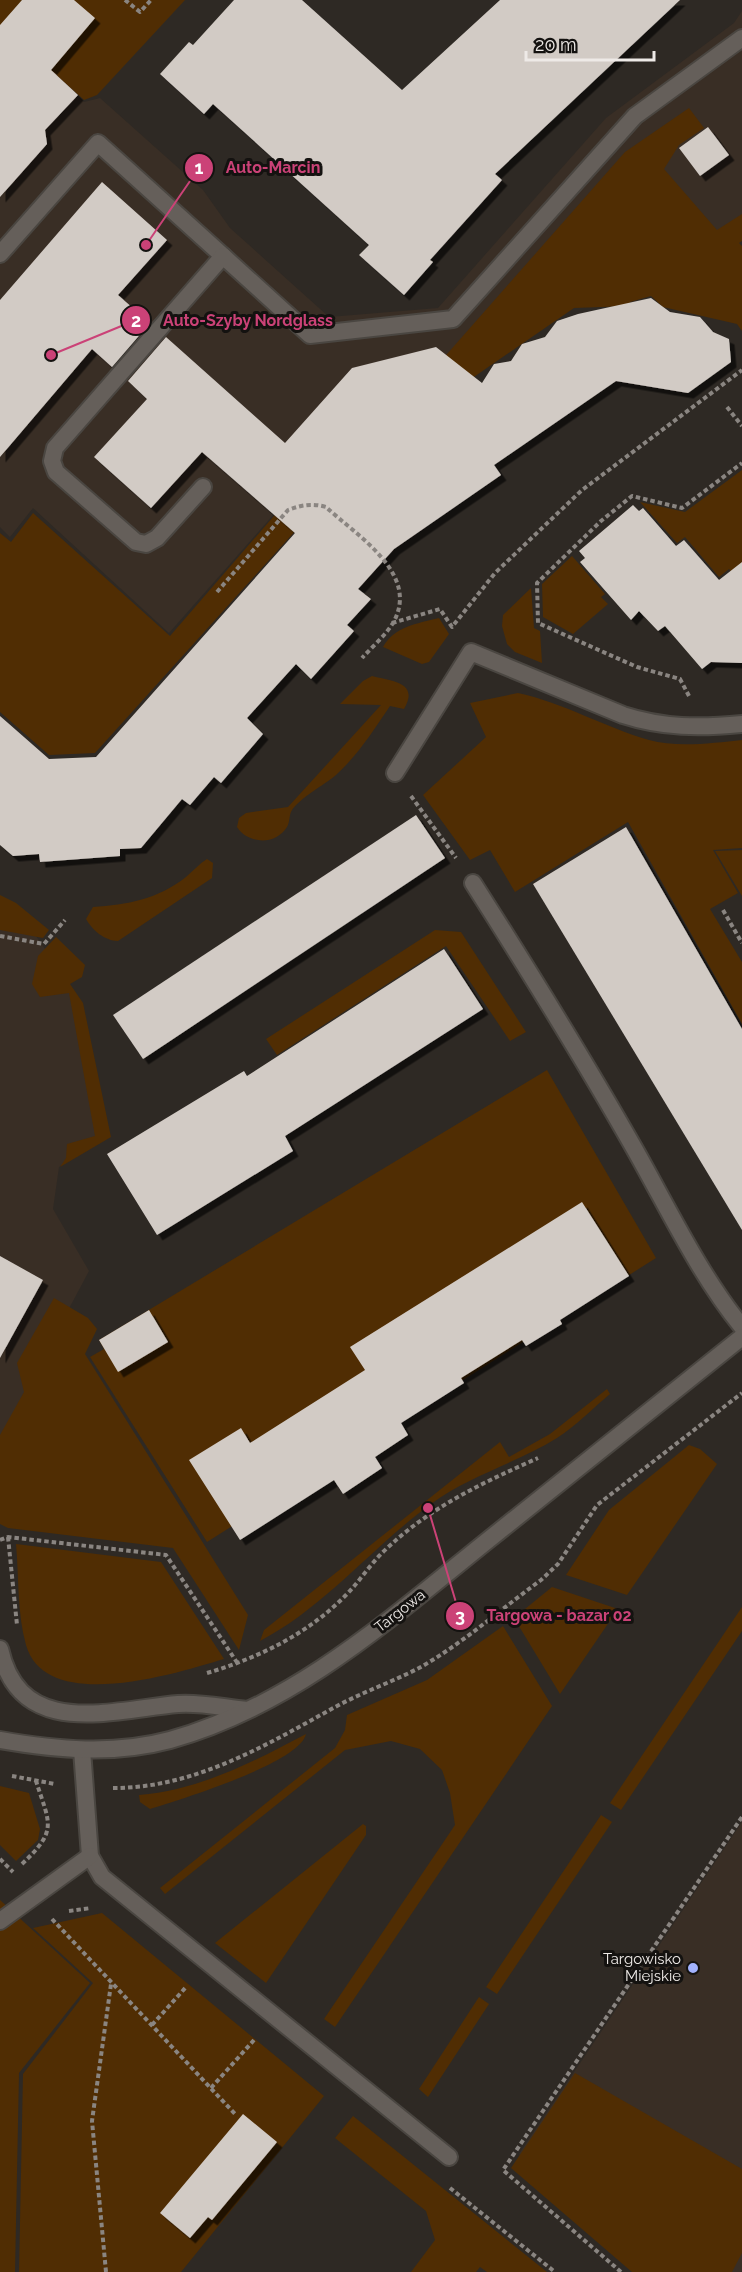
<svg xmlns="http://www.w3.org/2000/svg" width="742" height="2272" viewBox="0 0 742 2272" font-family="Raleway,sans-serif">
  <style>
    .built { fill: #392e25 }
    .green { fill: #502d03 }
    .building { fill: #d2cbc5; filter: url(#shadow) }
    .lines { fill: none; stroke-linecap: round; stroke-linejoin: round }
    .service-casing { stroke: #4a4641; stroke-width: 20 }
    .minor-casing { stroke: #4a4641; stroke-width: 20 }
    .path { stroke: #8a8581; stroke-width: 4; stroke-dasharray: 4.5 3; stroke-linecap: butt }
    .service { stroke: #655f5a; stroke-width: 16 }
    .minor { stroke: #655f5a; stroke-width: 16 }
    .poi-dot { fill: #a2b2fd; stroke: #141210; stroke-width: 2 }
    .labels { text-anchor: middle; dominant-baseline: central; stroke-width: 6; stroke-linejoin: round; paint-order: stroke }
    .street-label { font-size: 15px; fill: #eeeae7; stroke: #141210 }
    .poi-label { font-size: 15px; fill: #eeeae7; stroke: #141210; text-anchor: end }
    .leader { fill: none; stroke: #cb4277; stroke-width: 2 }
    .callout-dot { fill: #cb4277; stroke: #141210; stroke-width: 2 }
    .mark-label { font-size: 18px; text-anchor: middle; font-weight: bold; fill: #fff }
    .callout-label { font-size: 16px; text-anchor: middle; font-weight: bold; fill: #cb4277; stroke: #141210; stroke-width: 6; stroke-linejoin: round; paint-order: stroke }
  </style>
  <defs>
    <filter id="shadow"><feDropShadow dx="5.5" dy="5.5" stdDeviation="0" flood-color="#0009"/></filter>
  </defs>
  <rect width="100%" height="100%" fill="#2e2924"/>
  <g class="built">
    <path d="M 742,11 L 742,218 L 716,236 L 666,175 L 321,491 L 305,479 L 169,633 L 33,508 L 10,537 L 0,527 L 0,28 L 84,102 L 100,98 L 203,190 L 230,228 L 329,317 L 438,308 L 606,118 L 734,23 Z"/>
    <path d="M 0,910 L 36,936 L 82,1003 L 110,1136 L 59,1167 L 53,1209 L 89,1271 L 0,1438 Z"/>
    <path d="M 742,1822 L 742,2272 L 665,2272 L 519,2154 Z"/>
  </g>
  <g class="green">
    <path d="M 0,0 L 185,0 L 97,95 L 84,100 L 0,25 Z"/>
    <path d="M 689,108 L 704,128 L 679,145 L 664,169 L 717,230 L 742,214 L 742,241 L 739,243 L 742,246 L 742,331 L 737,324 L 663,307 L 651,296 L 630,302 L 629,306 L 574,308 L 442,399 L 381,429 L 625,152 Z"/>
    <path d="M 742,470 L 742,584 L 729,569 L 719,577 L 685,537 L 677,543 L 640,502 L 685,512 Z"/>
    <path d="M 305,480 L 324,499 L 95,753 L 49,755 L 0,712 L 0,533 L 11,542 L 33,513 L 170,636 Z"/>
    <path d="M 572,556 L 605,594 L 601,597 L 608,604 L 573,634 L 543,617 L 542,584 Z"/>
    <path d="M 531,588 L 534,628 L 540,631 L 542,663 L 515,652 L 507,644 L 502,626 L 503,615 Z"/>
    <path d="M 439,618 L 449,634 L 429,662 L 422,664 L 383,647 C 395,626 416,624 439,618 Z"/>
    <path d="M 372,676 C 391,681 420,682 404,709 L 390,706 C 373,731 358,755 336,775 C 324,785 300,798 292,810 C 289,814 290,822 287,827 C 275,846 248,844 237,827 L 239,818 L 246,813 L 288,807 L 381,705 L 340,704 L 363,681 Z"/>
    <path d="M 518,693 C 564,703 604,727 649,740 C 677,748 713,743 742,740 L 742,848 L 713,850 L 738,893 L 710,909 L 742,962 L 742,1024 L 628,822 L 515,892 L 490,850 L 470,860 L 423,795 L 486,737 L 470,703 Z"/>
    <path d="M 742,850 L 742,896 L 715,851 Z"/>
    <path d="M 207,859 L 213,863 L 212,878 L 118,941 C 105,941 92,930 86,919 L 93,907 C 127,905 158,899 186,877 C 193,871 199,864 207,859 Z"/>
    <path d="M 0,895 L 16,903 L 49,930 L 43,938 L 0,930 Z"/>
    <path d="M 435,930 L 461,932 L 526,1032 L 510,1041 L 446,946 L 277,1055 L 266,1039 Z"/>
    <path d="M 56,937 L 85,965 L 82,977 L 70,984 L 83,1003 L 111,1137 L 60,1167 L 66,1158 L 67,1144 L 95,1136 L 69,993 L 40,997 L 32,984 L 38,956 Z"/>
    <path d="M 547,1070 L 656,1258 L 207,1542 L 90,1357 L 104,1349 L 99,1340 Z"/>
    <path d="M 54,1298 L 88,1318 L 97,1329 L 85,1354 L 248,1615 L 239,1650 L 173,1548 L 8,1528 L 0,1524 L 0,1435 L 24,1392 L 17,1363 Z"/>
    <path d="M 607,1389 L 610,1394 C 593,1408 576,1426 557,1438 C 517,1463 470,1475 431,1504 C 372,1547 325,1607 260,1641 L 264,1630 L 500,1442 L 509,1457 L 550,1434 Z"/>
    <path d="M 689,1445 L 700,1449 L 717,1464 L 627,1595 L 566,1575 L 609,1510 Z"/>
    <path d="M 16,1544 L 161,1562 L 224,1659 C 177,1673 46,1715 26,1645 C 17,1614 19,1577 16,1544 Z"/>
    <path d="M 552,1587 L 618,1609 L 560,1694 L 514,1618 Z"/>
    <path d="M 742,1607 L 742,1631 L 621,1810 L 610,1803 Z"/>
    <path d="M 503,1626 L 552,1706 L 335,2027 L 324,2019 L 455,1825 L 450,1793 L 442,1770 L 420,1749 L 391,1741 L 345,1750 L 165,1894 L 160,1888 L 335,1748 L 345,1730 L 347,1715 L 427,1680 Z"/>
    <path d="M 306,1734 C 300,1763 179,1800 150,1809 L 140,1802 L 139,1795 C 200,1790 253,1762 306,1734 Z"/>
    <path d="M 0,1786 L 29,1793 L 40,1829 L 38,1840 L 16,1861 L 0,1845 Z"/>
    <path d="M 601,1815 L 612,1822 L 497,1994 L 486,1987 Z"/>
    <path d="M 363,1824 L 366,1826 L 366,1835 L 266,1983 L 215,1943 Z"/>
    <path d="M 0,1900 L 90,1983 L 19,2073 L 15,2272 L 0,2272 Z"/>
    <path d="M 102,1913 L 324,2096 L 181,2272 L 19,2272 L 23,2074 L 93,1983 L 33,1928 Z"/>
    <path d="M 479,1997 L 489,2004 L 428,2097 L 419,2089 Z"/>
    <path d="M 575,2073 L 742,2169 L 742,2253 L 732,2272 L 632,2272 L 511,2168 Z"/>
    <path d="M 353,2116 L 547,2272 L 487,2272 L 480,2267 L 476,2272 L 411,2272 L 435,2240 L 426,2211 L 335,2138 Z"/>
  </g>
  <g class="building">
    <path d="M 22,0 L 74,0 L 95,18 L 51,70 L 78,95 L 45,130 L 47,144 L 0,197 L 0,25 Z"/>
    <path d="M 234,0 L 302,0 L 402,90 L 500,0 L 680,0 L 495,174 L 502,180 L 430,260 L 433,262 L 404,295 L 359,255 L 369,245 L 213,104 L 204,114 L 160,74 L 189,42 L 193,45 Z"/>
    <path d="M 708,127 L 729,155 L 700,176 L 679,148 Z"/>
    <path d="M 102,182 L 167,240 L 118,295 L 150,323 L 112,367 L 92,349 L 0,457 L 0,300 Z"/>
    <path d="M 651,298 L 670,312 L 700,317 L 713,332 L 729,339 L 731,362 L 688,393 L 616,381 L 494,465 L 501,475 L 394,549 L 358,589 L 371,599 L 347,625 L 354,631 L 311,679 L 296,664 L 247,718 L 263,734 L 221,783 L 214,777 L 190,805 L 182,799 L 141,848 L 120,849 L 120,856 L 40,862 L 39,854 L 13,856 L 0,845 L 0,716 L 49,759 L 96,757 L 295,533 L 202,452 L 151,508 L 94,457 L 147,399 L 128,381 L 166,337 L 285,443 L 352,368 L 436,347 L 482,383 L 494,364 L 511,361 L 522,344 L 545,337 L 557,321 L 578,314 Z"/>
    <path d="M 633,505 L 639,511 L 643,508 L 676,546 L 684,540 L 719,580 L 742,562 L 742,663 L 711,662 L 702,669 L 665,626 L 658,631 L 639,611 L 631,620 L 580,562 L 585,558 L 579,551 Z"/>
    <path d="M 416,815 L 445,858 L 143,1059 L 113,1015 Z"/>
    <path d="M 626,827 L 742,1029 L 742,1230 L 533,884 Z"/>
    <path d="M 444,949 L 483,1009 L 285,1136 L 293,1151 L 157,1235 L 107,1154 L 244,1071 L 247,1076 Z"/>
    <path d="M 582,1202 L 629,1276 L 560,1320 L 562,1324 L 526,1346 L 522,1340 L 461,1378 L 464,1383 L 401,1423 L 408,1435 L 375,1457 L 382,1468 L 343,1494 L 334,1480 L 240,1540 L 189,1460 L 241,1428 L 250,1443 L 365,1370 L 350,1347 Z"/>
    <path d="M 0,1256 L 43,1280 L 0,1358 Z"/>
    <path d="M 149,1310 L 168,1342 L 118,1372 L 99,1340 Z"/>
    <path d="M 243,2114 L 277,2142 L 212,2220 L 208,2217 L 190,2238 L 160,2213 Z"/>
  </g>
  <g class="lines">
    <defs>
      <g id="service">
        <path d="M 0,254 L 98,143 L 223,256"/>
        <path d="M 203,487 L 157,538 L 146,544 L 136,542 L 56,472 L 52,461 L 55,448 L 223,256 L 310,335 L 453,319 L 635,116 L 742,38"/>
        <path d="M 395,773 L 471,652 L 623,715 C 663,728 700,728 742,724"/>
        <path d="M 473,883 C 529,971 583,1058 634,1148 C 668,1208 699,1274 742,1327"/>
        <path d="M 0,1649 C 20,1740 111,1710 178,1704 C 200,1702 225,1708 247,1710"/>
        <path d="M 82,1750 L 90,1856 L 102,1877 L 449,2157"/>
        <path d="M 0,1921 L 90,1856"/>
      </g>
      <path id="minor" d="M 0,1740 C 57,1750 114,1755 170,1740 C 293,1706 390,1619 487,1541 C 572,1473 657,1405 742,1337"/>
    </defs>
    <use href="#service" class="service-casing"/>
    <use href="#minor" class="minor-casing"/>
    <g class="path">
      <path d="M 125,0 L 140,12 L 151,0"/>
      <path d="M 727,407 L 742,426"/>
      <path d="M 217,592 L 288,510 C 301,505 312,503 326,507 C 357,536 421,574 393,623 C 385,636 372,647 362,658"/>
      <path d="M 392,623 L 440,609 L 452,627 L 495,573 L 582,490 L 742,370"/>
      <path d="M 689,696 L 680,679 L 637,667 L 538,623 L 537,583 L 601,521 L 632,496 L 682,508 L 742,463"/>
      <path d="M 411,796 L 456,858"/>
      <path d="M 723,910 L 742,943"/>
      <path d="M 0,936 L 44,944 L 65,920"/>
      <path d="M 8,1537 L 17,1625"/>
      <path d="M 0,1540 L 8,1537 L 166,1555 L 238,1664"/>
      <path d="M 207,1673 C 258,1658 308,1634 346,1595 C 359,1582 369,1566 382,1553 C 428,1508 480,1484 538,1458"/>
      <path d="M 12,1776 L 55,1784"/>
      <path d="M 113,1788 C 196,1788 266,1745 337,1706 C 363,1692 392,1682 419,1668 C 462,1644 501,1609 541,1580 L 558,1564 L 597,1505 L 742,1393"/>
      <path d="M 0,1859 L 13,1872"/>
      <path d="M 22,1864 C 58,1830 50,1825 36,1781"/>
      <path d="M 69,1911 L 91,1908"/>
      <path d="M 52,1919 L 235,2114"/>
      <path d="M 152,2025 L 187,1986"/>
      <path d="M 211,2088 L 254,2040"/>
      <path d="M 450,2188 L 555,2272"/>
      <path d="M 106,2272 L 92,2121 L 111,1984"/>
      <path d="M 621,2272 L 503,2170 L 742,1817"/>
    </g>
    <use href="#service" class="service"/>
    <use href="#minor" class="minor"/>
  </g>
  <circle class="poi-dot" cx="693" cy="1968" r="6"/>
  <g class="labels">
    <g class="street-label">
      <text transform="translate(400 1611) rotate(-38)">Targowa</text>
    </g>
    <g class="poi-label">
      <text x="681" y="1959">Targowisko<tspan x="681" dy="17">Miejskie</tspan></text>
    </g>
  </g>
  <path class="leader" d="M146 245L199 168M51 355L136 320M428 1508L460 1616"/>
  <g class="callout-dot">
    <circle cx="146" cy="245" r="6"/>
    <circle cx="51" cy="355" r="6"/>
    <circle cx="428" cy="1508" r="6"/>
    <circle cx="199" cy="168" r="15"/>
    <circle cx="136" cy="320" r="15"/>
    <circle cx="460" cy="1616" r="15"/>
  </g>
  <g class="mark-label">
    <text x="199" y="174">1</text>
    <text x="136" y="327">2</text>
    <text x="460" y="1622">3</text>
  </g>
  <g class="callout-label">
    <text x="273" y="173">Auto-Marcin</text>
    <text x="248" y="326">Auto-Szyby Nordglass</text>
    <text x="559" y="1621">Targowa - bazar 02</text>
  </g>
  <path d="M526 51v9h128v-9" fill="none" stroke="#eeeae7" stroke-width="3"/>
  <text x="535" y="51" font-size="18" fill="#eeeae7" stroke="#141210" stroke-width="4.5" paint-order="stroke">20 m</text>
</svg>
